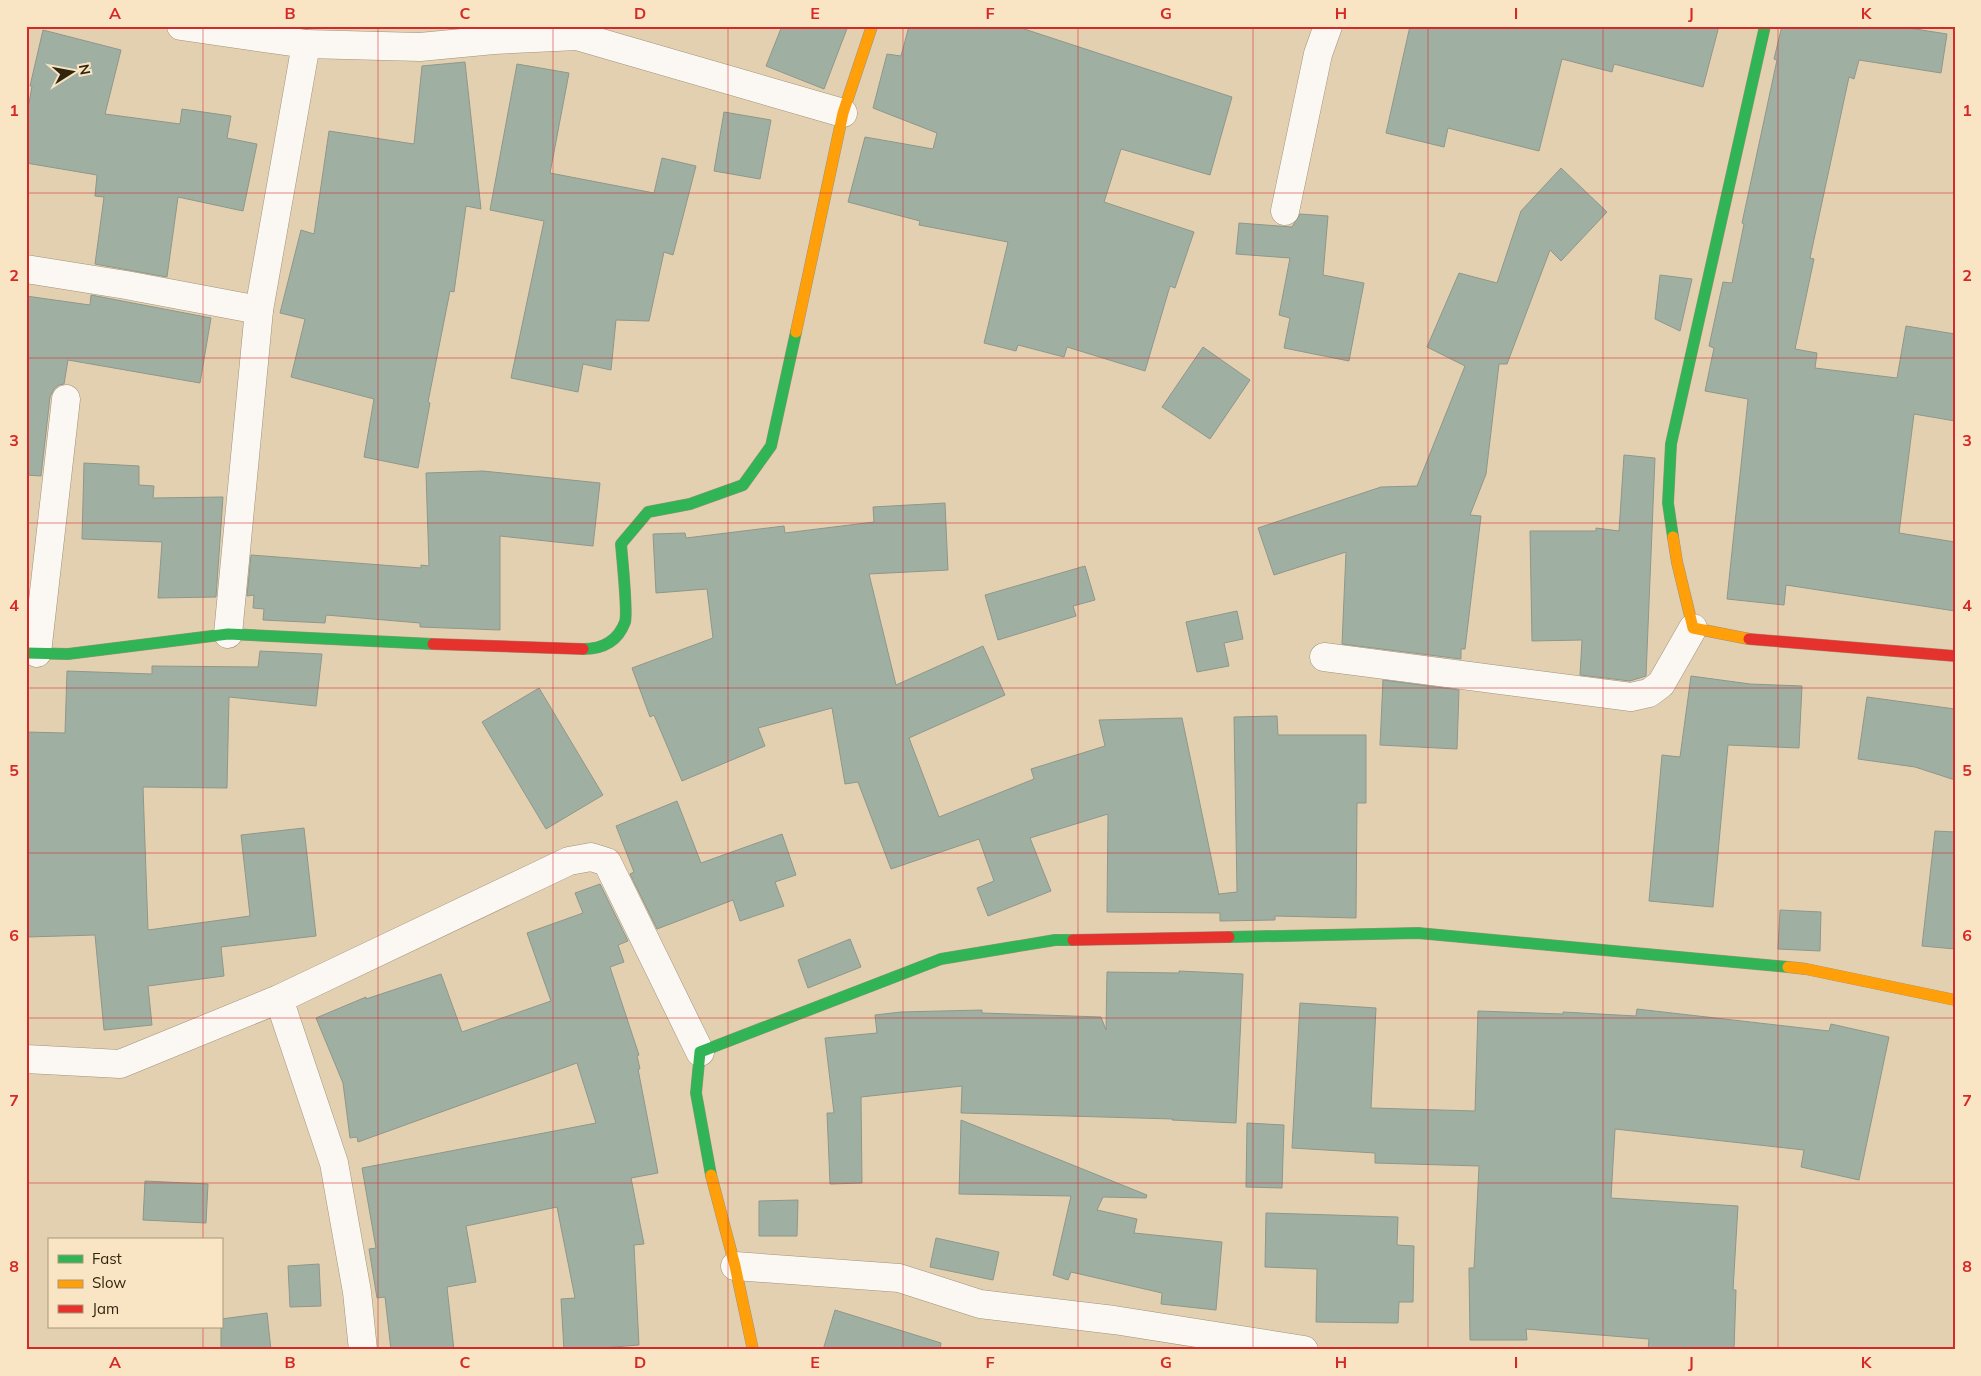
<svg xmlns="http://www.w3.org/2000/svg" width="1981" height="1376" viewBox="0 0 1981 1376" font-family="Mulish,sans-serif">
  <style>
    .building { fill: #9fb0a3; stroke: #8f978a }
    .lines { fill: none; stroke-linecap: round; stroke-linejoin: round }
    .street-casing { stroke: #a09279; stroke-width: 29 }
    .fast-casing { stroke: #a09279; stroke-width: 12 }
    .slow-casing { stroke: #a09279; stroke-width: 12 }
    .jam-casing { stroke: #a09279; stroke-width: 12 }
    .street { stroke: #fbf8f3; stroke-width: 28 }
    .fast { stroke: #30b455; stroke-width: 11 }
    .slow { stroke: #ff9f0a; stroke-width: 11 }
    .jam { stroke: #e5322d; stroke-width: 11 }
    .grid { fill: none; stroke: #d62828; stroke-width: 1; stroke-opacity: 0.55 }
    .neatline { fill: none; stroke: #d62828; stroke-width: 2 }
    .grid-label { font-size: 16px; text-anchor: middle; font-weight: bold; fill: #d62828 }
  </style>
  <rect width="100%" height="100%" fill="#e3d0b1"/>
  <g class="building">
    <path d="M 782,26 L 848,26 L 824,89 L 766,66 Z"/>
    <path d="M 909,26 L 1015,26 L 1232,97 L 1210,175 L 1121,149 L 1104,202 L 1194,232 L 1175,288 L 1170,286 L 1145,371 L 1067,347 L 1064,357 L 1018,345 L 1016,351 L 984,343 L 1008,242 L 919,225 L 920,221 L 848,202 L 865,137 L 933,149 L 937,133 L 873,108 L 887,54 L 901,56 Z"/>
    <path d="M 1410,26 L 1719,26 L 1703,87 L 1614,64 L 1612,72 L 1562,59 L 1539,151 L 1448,128 L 1444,147 L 1386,133 Z"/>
    <path d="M 1782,26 L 1896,26 L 1947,34 L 1941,73 L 1859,60 L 1854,79 L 1849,77 L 1810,258 L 1814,259 L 1795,349 L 1817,353 L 1815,368 L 1897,378 L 1906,326 L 1955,334 L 1955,421 L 1914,414 L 1899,533 L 1955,542 L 1955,611 L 1786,585 L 1784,605 L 1727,599 L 1748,399 L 1705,391 L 1714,348 L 1709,346 L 1723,282 L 1732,283 L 1744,224 L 1742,223 L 1777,60 L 1774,59 Z"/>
    <path d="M 43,30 L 121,50 L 105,114 L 180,124 L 182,109 L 231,116 L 227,138 L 257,144 L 243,211 L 178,197 L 167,277 L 95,264 L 104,197 L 95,196 L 97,175 L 26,163 L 26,120 L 32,86 L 30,86 Z"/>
    <path d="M 465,62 L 481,209 L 466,206 L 454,292 L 450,291 L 428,402 L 430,403 L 418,468 L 364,457 L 374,399 L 291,377 L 305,319 L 280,313 L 301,230 L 314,234 L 329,131 L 414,144 L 422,66 Z"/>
    <path d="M 517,64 L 569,73 L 550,173 L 654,193 L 662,158 L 696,166 L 673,255 L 664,252 L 649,321 L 616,320 L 611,370 L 583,364 L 578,392 L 511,378 L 544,221 L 490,210 Z"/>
    <path d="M 724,112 L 771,120 L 760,179 L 714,171 Z"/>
    <path d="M 1561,168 L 1607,212 L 1561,261 L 1550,250 L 1507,364 L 1499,364 L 1486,474 L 1470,515 L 1481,516 L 1465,649 L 1461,649 L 1461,659 L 1342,644 L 1346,552 L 1274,575 L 1258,528 L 1381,487 L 1417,486 L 1465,366 L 1427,347 L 1459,273 L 1497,283 L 1521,211 Z"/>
    <path d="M 1300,214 L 1328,216 L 1323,275 L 1364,283 L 1349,361 L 1284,348 L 1290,318 L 1279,315 L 1290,258 L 1236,254 L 1239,223 L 1292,227 Z"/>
    <path d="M 1660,275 L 1692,279 L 1680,331 L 1655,319 Z"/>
    <path d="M 91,295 L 211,318 L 200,383 L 68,360 L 64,384 L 59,385 L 54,389 L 50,397 L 41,476 L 26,475 L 26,296 L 90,305 Z"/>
    <path d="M 1203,347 L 1250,380 L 1210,439 L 1162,407 Z"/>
    <path d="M 1624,455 L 1655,458 L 1646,676 L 1630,681 L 1580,675 L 1582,640 L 1532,641 L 1530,531 L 1596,531 L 1596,528 L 1619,531 Z"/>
    <path d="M 84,463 L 139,466 L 139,485 L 154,486 L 153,498 L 223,497 L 216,597 L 158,598 L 162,542 L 82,539 Z"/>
    <path d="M 483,471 L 600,483 L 593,546 L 500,536 L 500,630 L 420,627 L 420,623 L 326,615 L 325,623 L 263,620 L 264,609 L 253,608 L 254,595 L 247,596 L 251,555 L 421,568 L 421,565 L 429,566 L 426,473 Z"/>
    <path d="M 945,503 L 948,570 L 869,574 L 896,685 L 983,646 L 1005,695 L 909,738 L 939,817 L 1034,779 L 1031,769 L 1105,746 L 1099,720 L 1182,718 L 1219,895 L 1219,894 L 1237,892 L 1234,717 L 1277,716 L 1278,735 L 1366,735 L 1366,803 L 1357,803 L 1356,918 L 1275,916 L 1275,920 L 1220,921 L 1220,913 L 1107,912 L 1108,814 L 1030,838 L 1051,891 L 988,916 L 977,888 L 994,881 L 979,839 L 891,869 L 858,782 L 845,784 L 832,708 L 758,728 L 765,746 L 682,781 L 654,715 L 650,717 L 632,668 L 713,638 L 707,589 L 656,593 L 653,534 L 685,533 L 686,538 L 784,526 L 785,533 L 874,522 L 873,507 Z"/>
    <path d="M 1085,566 L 1095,600 L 1073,606 L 1076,616 L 998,640 L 985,595 Z"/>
    <path d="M 1237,611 L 1243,639 L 1224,643 L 1229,666 L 1197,672 L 1186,622 Z"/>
    <path d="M 260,651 L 322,654 L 316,706 L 229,697 L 227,788 L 143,787 L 148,930 L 250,916 L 241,835 L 304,828 L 316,936 L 221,947 L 224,976 L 148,986 L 152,1025 L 104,1030 L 95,935 L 28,937 L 26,732 L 65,733 L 67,671 L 152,674 L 152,666 L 258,667 Z"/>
    <path d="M 1691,676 L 1750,684 L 1802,686 L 1799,748 L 1728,745 L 1713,907 L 1649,901 L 1662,755 L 1680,757 Z"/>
    <path d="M 1383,680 L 1459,690 L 1457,749 L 1380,745 Z"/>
    <path d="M 539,688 L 603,795 L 546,829 L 482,722 Z"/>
    <path d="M 1867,697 L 1955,709 L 1955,780 L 1915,767 L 1858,759 Z"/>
    <path d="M 677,801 L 701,863 L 782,834 L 796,875 L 775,882 L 784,906 L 740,921 L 733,900 L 657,929 L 630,874 L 634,872 L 616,826 Z"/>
    <path d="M 1935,831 L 1955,832 L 1955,949 L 1922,946 Z"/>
    <path d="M 600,884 L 628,941 L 618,945 L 624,962 L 610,967 L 639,1055 L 637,1056 L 640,1069 L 638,1069 L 658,1173 L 631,1178 L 644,1244 L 634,1245 L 639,1345 L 601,1348 L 601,1350 L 564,1350 L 561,1299 L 575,1298 L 557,1207 L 466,1226 L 476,1282 L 447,1287 L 454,1350 L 391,1350 L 385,1297 L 377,1298 L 369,1249 L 376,1248 L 362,1168 L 596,1123 L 577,1063 L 358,1142 L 357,1137 L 350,1138 L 343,1083 L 316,1018 L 366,997 L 366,999 L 441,974 L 462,1032 L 551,1001 L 527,933 L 583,913 L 575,893 Z"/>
    <path d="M 1780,910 L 1821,912 L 1820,951 L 1778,949 Z"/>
    <path d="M 850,939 L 861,967 L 808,988 L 798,960 Z"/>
    <path d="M 1179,971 L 1243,974 L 1236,1123 L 1172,1120 L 1173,1119 L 961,1113 L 962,1086 L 861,1097 L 862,1183 L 830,1184 L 827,1113 L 834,1113 L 825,1038 L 877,1033 L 875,1015 L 901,1012 L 982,1010 L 982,1013 L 1101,1017 L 1106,1030 L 1107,972 L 1179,973 Z"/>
    <path d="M 1300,1003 L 1376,1008 L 1371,1108 L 1475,1111 L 1478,1011 L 1563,1014 L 1563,1012 L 1636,1016 L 1637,1009 L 1829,1031 L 1831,1024 L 1889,1037 L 1859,1180 L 1801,1167 L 1804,1150 L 1615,1129 L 1611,1198 L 1738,1206 L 1733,1290 L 1736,1290 L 1734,1350 L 1648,1350 L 1649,1339 L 1526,1329 L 1527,1340 L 1470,1340 L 1469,1268 L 1474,1268 L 1479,1166 L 1375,1163 L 1375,1153 L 1292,1148 Z"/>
    <path d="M 961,1120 L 1147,1195 L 1146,1198 L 1103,1197 L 1097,1210 L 1137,1219 L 1134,1233 L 1222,1242 L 1216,1310 L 1161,1304 L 1162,1293 L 1071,1272 L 1068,1280 L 1053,1275 L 1071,1196 L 959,1194 Z"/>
    <path d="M 1247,1123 L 1284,1125 L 1282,1188 L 1246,1187 Z"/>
    <path d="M 145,1181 L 208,1184 L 206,1223 L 143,1220 Z"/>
    <path d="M 798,1200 L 797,1236 L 759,1236 L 759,1201 Z"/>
    <path d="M 1266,1213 L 1398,1217 L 1397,1245 L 1414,1246 L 1413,1302 L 1399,1302 L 1398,1323 L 1316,1322 L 1317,1269 L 1265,1267 Z"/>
    <path d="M 936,1238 L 999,1252 L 993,1280 L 930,1267 Z"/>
    <path d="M 319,1264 L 321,1306 L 290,1307 L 288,1266 Z"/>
    <path d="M 835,1310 L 941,1343 L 940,1350 L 823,1350 Z"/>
    <path d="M 267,1313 L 271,1350 L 221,1350 L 221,1319 Z"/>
  </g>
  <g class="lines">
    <defs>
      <g id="street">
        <path d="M 181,26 L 306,44 L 420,47 L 494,40 L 577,36 L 843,113"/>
        <path d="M 1285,211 L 1318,54 L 1328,26"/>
        <path d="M 26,269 L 126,285 L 259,310"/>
        <path d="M 228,634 L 259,310 L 306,44"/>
        <path d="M 37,653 L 66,399"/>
        <path d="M 1324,657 L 1631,697 L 1649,693 L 1661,684 L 1693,628"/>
        <path d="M 279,999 L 334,1163 L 357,1292 L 363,1350"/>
        <path d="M 26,1059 L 120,1064 L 279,999 L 569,861 L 591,857 L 607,862 L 700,1052"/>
        <path d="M 735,1266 L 899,1278 L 980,1304 L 1114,1320 L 1304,1350"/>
      </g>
      <g id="fast">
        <path d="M 1673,537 L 1668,503 L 1671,444 L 1765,26"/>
        <path d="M 583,649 C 603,649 618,641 625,622 C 628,613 622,557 621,544 L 648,512 L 690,504 L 743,485 L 771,446 L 796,332"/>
        <path d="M 26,653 L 68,654 L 228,634 L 433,644"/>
        <path d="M 1229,937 L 1418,933 L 1788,967"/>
        <path d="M 711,1175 L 696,1093 L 700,1052 L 941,959 L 1055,940 L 1073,940"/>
      </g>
      <g id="slow">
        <path d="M 796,332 L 843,113 L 872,26"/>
        <path d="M 1673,537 L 1677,562 L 1693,628 L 1749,639"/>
        <path d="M 1788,967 L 1806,969 L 1955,1000"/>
        <path d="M 711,1175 L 735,1266 L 753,1350"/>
      </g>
      <g id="jam">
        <path d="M 1749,639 L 1955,656"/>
        <path d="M 433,644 L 583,649"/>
        <path d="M 1073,940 L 1229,937"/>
      </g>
    </defs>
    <use href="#street" class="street-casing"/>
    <use href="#fast" class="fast-casing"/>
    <use href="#slow" class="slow-casing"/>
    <use href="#jam" class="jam-casing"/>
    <use href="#street" class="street"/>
    <use href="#fast" class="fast"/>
    <use href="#slow" class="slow"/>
    <use href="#jam" class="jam"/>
  </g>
  <path class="grid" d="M 203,26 L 203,1240M 378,26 L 378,1350M 553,26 L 553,1350M 728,26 L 728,1350M 903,26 L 903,1350M 1078,26 L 1078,1350M 1253,26 L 1253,1350M 1428,26 L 1428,1350M 1603,26 L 1603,1350M 1778,26 L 1778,1350M 26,193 L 1955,193M 26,358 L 1955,358M 26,523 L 1955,523M 26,688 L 1955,688M 26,853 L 1955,853M 26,1018 L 1955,1018M 26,1183 L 1955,1183M 203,1327 L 203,1350"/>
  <rect width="1981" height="1376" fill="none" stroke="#f9e4c3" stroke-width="55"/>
  <rect x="48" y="1238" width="175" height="90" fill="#f9e4c3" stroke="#a9987b"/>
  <rect x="58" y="1255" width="25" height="8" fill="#30b455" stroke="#a9987b"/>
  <text x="92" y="1264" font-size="15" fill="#32250e">Fast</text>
  <rect x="58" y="1280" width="25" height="8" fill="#ff9f0a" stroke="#a9987b"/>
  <text x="92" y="1288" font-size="15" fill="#32250e">Slow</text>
  <rect x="58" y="1305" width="25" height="8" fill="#e5322d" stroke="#a9987b"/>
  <text x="92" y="1314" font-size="15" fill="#32250e">Jam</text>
  <g transform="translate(72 72) rotate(79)" stroke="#f9e4c3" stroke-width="4" paint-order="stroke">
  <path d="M0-4L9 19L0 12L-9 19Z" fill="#32250e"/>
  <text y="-8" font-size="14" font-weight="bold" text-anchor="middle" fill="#32250e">N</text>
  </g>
  <rect x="28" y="28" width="1926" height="1320" class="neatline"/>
  <g class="grid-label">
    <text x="115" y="19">A</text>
    <text x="290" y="19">B</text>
    <text x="465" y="19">C</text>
    <text x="640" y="19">D</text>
    <text x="815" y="19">E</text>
    <text x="990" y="19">F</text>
    <text x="1166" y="19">G</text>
    <text x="1341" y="19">H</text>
    <text x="1516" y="19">I</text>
    <text x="1691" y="19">J</text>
    <text x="1866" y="19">K</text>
    <text x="14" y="116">1</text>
    <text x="1967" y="116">1</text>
    <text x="14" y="281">2</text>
    <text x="1967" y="281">2</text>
    <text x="14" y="446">3</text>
    <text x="1967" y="446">3</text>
    <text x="14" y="611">4</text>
    <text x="1967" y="611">4</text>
    <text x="14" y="776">5</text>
    <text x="1967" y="776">5</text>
    <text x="14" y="941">6</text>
    <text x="1967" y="941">6</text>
    <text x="14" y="1106">7</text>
    <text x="1967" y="1106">7</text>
    <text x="14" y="1272">8</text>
    <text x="1967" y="1272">8</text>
    <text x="115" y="1368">A</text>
    <text x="290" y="1368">B</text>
    <text x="465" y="1368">C</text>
    <text x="640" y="1368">D</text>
    <text x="815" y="1368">E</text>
    <text x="990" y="1368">F</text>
    <text x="1166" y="1368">G</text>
    <text x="1341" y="1368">H</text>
    <text x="1516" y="1368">I</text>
    <text x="1691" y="1368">J</text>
    <text x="1866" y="1368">K</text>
  </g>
</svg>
